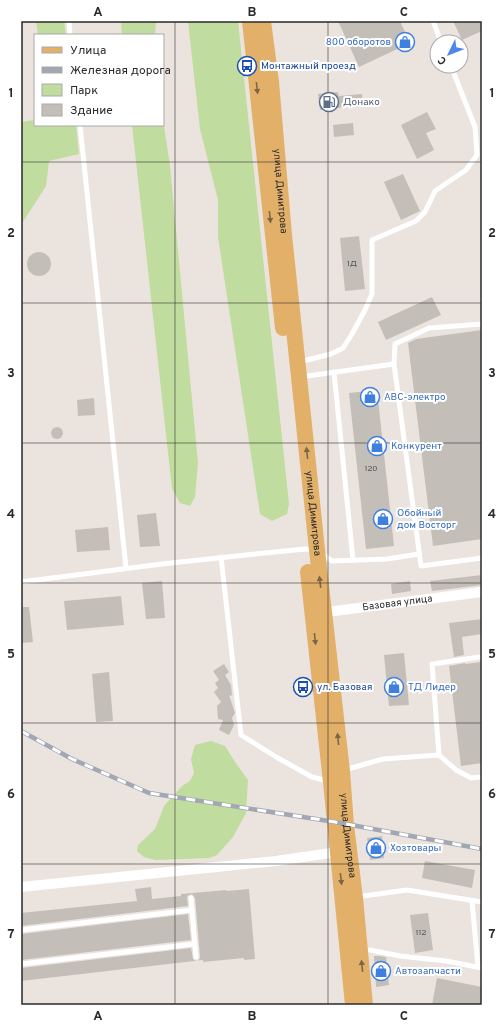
<svg xmlns="http://www.w3.org/2000/svg" width="503" height="1026" viewBox="0 0 503 1026" font-family="Overpass,sans-serif">
  <style>
    .green { fill: #c0dc9f }
    .building { fill: #c4beb9 }
    .lines { fill: none; stroke-linecap: round; stroke-linejoin: round }
    .lane { stroke: #fff; stroke-width: 5 }
    .street { stroke: #fff; stroke-width: 10 }
    .primary { stroke: #e3b06a; stroke-width: 16 }
    .rail-casing { stroke: #a1a7b3; stroke-width: 4.5 }
    .rail { stroke: #fff; stroke-width: 3; stroke-dasharray: 9; stroke-linecap: butt }
    .oneway { fill: #7d6647 }
    .grid { fill: none; stroke: #2a2a2a; stroke-width: 1; stroke-opacity: 0.55 }
    .labels { text-anchor: middle; dominant-baseline: central; stroke-width: 4; stroke-linejoin: round; paint-order: stroke }
    .number-label { font-size: 8px; fill: #504f4e }
    .shop-label { font-size: 10px; fill: #366cbe; stroke: #fff; text-anchor: start }
    .transit-label { font-size: 10px; fill: #164399; stroke: #fff; text-anchor: start }
    .service-label { font-size: 10px; fill: #4e5e75; stroke: #fff; text-anchor: start }
    .street-label { font-size: 10px; fill: #2a2a2a; stroke: #fff }
    .neatline { fill: none; stroke: #2a2a2a; stroke-width: 1.5 }
    .grid-label { font-size: 13px; text-anchor: middle; font-weight: bold; fill: #2a2a2a }
  </style>
  <rect width="100%" height="100%" fill="#ebe3de"/>
  <g class="green">
    <path d="M 36,21 L 64,21 L 66,35 L 38,35 Z"/>
    <path d="M 121,21 L 156,21 L 155,35 L 122,35 Z"/>
    <path d="M 188,21 L 238,21 L 289,504 L 287,514 L 272,521 L 260,514 L 218,237 L 218,200 L 200,129 Z"/>
    <path d="M 163,119 L 170,166 L 198,463 L 195,497 L 190,506 L 180,503 L 172,489 L 132,125 L 163,125 Z"/>
    <path d="M 35,120 L 35,125 L 76,125 L 79,154 L 49,161 L 46,186 L 21,225 L 21,122 Z"/>
    <path d="M 211,741 L 225,746 L 235,762 L 248,780 L 246,813 L 233,837 L 217,855 L 209,858 L 155,860 L 144,857 L 137,851 L 138,845 L 155,829 L 164,806 L 182,786 L 190,781 L 194,773 L 191,759 L 195,745 Z"/>
  </g>
  <g class="building">
    <path d="M 338,21 L 400,21 L 410,43 L 359,67 Z"/>
    <path d="M 453,21 L 482,21 L 482,31 L 462,40 Z"/>
    <path d="M 338,92 L 339,96 L 362,94 L 363,105 L 320,110 L 318,94 Z"/>
    <path d="M 427,112 L 436,129 L 426,133 L 434,150 L 417,159 L 401,125 Z"/>
    <path d="M 353,123 L 354,135 L 334,137 L 333,125 Z"/>
    <path d="M 403,174 L 420,211 L 401,220 L 384,182 Z"/>
    <path d="M 359,236 L 365,289 L 345,291 L 340,238 Z"/>
    <circle cx="39" cy="264" r="12"/>
    <path d="M 432,297 L 441,315 L 386,340 L 378,322 Z"/>
    <path d="M 482,330 L 482,539 L 433,546 L 408,343 L 416,339 Z"/>
    <path d="M 377,390 L 394,546 L 366,549 L 349,393 Z"/>
    <path d="M 94,398 L 95,415 L 78,416 L 77,400 Z"/>
    <circle cx="57" cy="433" r="6"/>
    <path d="M 156,513 L 160,546 L 140,547 L 137,515 Z"/>
    <path d="M 108,527 L 110,550 L 77,552 L 75,530 Z"/>
    <path d="M 482,575 L 482,585 L 432,591 L 430,581 Z"/>
    <path d="M 162,581 L 165,618 L 146,619 L 142,583 Z"/>
    <path d="M 410,581 L 411,591 L 392,594 L 391,584 Z"/>
    <path d="M 121,596 L 124,625 L 67,630 L 64,601 Z"/>
    <path d="M 21,607 L 29,607 L 33,642 L 21,643 Z"/>
    <path d="M 482,619 L 482,634 L 462,637 L 464,655 L 454,657 L 449,623 Z"/>
    <path d="M 404,653 L 409,705 L 389,706 L 384,655 Z"/>
    <path d="M 482,662 L 482,763 L 461,766 L 449,666 L 465,663 L 465,664 Z"/>
    <path d="M 224,664 L 229,672 L 225,675 L 231,685 L 232,695 L 230,696 L 229,695 L 235,713 L 232,718 L 234,725 L 229,735 L 219,730 L 223,720 L 218,719 L 217,706 L 221,702 L 214,692 L 218,688 L 215,683 L 219,680 L 213,671 Z"/>
    <path d="M 109,672 L 113,721 L 96,722 L 92,674 Z"/>
    <path d="M 382,836 L 384,858 L 370,860 L 367,838 Z"/>
    <path d="M 425,861 L 475,870 L 472,888 L 422,878 Z"/>
    <path d="M 151,887 L 152,899 L 181,896 L 181,894 L 226,890 L 227,891 L 249,889 L 255,959 L 244,960 L 244,958 L 203,962 L 203,960 L 21,981 L 21,968 L 191,948 L 193,959 L 196,961 L 199,960 L 200,957 L 195,898 L 192,894 L 189,895 L 187,897 L 188,906 L 21,926 L 21,913 L 137,901 L 135,889 Z"/>
    <path d="M 428,913 L 433,950 L 415,953 L 410,915 Z"/>
    <path d="M 188,914 L 191,940 L 21,960 L 21,934 Z"/>
    <path d="M 374,956 L 379,956 L 386,957 L 389,985 L 376,987 Z"/>
    <path d="M 437,978 L 482,987 L 482,1005 L 432,1005 Z"/>
  </g>
  <g class="lines">
    <g class="lane">
      <path d="M 69,21 L 70,35"/>
      <path d="M 433,21 L 441,42"/>
      <path d="M 80,125 L 126,568"/>
      <path d="M 482,324 L 429,328 L 395,344 L 394,364 L 421,566 L 482,558"/>
      <path d="M 299,362 L 331,354 L 343,348 L 352,334 L 365,310 L 372,294 L 372,240 L 416,221 L 425,212 L 435,191 L 466,170 L 477,155 L 475,127 L 451,66"/>
      <path d="M 334,372 L 353,560"/>
      <path d="M 300,377 L 394,364"/>
      <path d="M 321,553 L 332,561 L 387,559 L 419,554"/>
      <path d="M 221,557 L 241,735 L 278,758 L 312,777 L 328,781"/>
      <path d="M 21,582 L 162,564 L 255,554 L 305,549 L 314,550"/>
      <path d="M 439,755 L 456,770 L 471,778 L 482,777"/>
      <path d="M 344,770 L 383,759 L 439,755 L 432,664 L 480,657"/>
      <path d="M 356,897 L 407,890 L 482,902"/>
      <path d="M 191,898 L 196,957"/>
      <path d="M 472,901 L 478,967"/>
      <path d="M 21,930 L 192,910"/>
      <path d="M 370,950 L 400,956 L 446,961 L 482,968"/>
      <path d="M 21,964 L 194,944"/>
    </g>
    <g class="street">
      <path id="s1" d="M 319,613 L 482,592"/>
      <path d="M 21,887 L 276,861 L 338,852"/>
    </g>
    <g class="primary">
      <path d="M 250,21 L 283,328"/>
      <path id="s2" d="M 263,21 L 271,82 L 284,235 L 299,377 L 317,550 L 342,771 L 346,825 L 355,898 L 365,1005"/>
      <path d="M 308,572 L 331,782 L 353,1005"/>
    </g>
    <defs>
      <path id="rail" d="M 21,731 L 72,759 L 149,793 L 335,822 L 482,849"/>
    </defs>
    <use href="#rail" class="rail-casing"/>
    <use href="#rail" class="rail"/>
  </g>
  <defs><path id="oneway-solid" d="M-6-.8H1V-3.2L6.5 0L1 3.2V.8H-6Z"/></defs>
  <g class="oneway">
    <use href="#oneway-solid" transform="translate(257 88) rotate(84)"/>
    <use href="#oneway-solid" transform="translate(270 217) rotate(84)"/>
    <use href="#oneway-solid" transform="translate(307 453) rotate(-96)"/>
    <use href="#oneway-solid" transform="translate(320 582) rotate(-97)"/>
    <use href="#oneway-solid" transform="translate(315 639) rotate(84)"/>
    <use href="#oneway-solid" transform="translate(338 739) rotate(-96)"/>
    <use href="#oneway-solid" transform="translate(341 879) rotate(84)"/>
    <use href="#oneway-solid" transform="translate(362 966) rotate(-96)"/>
  </g>
  <path class="grid" d="M 175,21 L 175,1005M 328,21 L 328,1005M 21,162 L 482,162M 21,303 L 482,303M 21,443 L 482,443M 21,583 L 482,583M 21,723 L 482,723M 21,864 L 482,864"/>
  <defs>
    <symbol id="shop-ring" viewBox="-11 -11 22 22"><circle r="9.5" fill="#fff" stroke="#3f7fe0" stroke-width="1.5"/><path d="M-5-2.5h2.3a2.7 3.5 0 0 1 5.4 0H5L5.5 6h-11ZM-1.5-2.5h3a1.5 2.3 0 0 0-3 0Z" fill="#3f7fe0"/></symbol>
    <symbol id="bus-ring" viewBox="-11 -11 22 22"><circle r="9.5" fill="#fff" stroke="#1a4fb4" stroke-width="1.5"/><path d="M-5-6H5V4H4V6H2V4H-2V6H-4V4H-5ZM-3.5-4V0h7V-4ZM-3.5 1.2v1.5H-2V1.2ZM2 1.2v1.5H3.5V1.2Z" fill="#1a4fb4"/></symbol>
    <symbol id="fuel-ring" viewBox="-11 -11 22 22"><circle r="9.5" fill="#fff" stroke="#5c6f8a" stroke-width="1.5"/><path d="M-5.5-6h7V0h2V4h1.3V-2.5L3-4.5l.8-.8L6-3V5H2.5V1h-1V6h-7ZM-4.2-4.7v3.2H.2V-4.7Z" fill="#5c6f8a"/></symbol>
  </defs>
  <g fill-rule="evenodd">
    <use href="#shop-ring" x="394" y="31" width="22" height="22"/>
    <use href="#bus-ring" x="236" y="55" width="22" height="22"/>
    <use href="#fuel-ring" x="318" y="91" width="22" height="22"/>
    <use href="#shop-ring" x="359" y="386" width="22" height="22"/>
    <use href="#shop-ring" x="366" y="435" width="22" height="22"/>
    <use href="#shop-ring" x="372" y="508" width="22" height="22"/>
    <use href="#bus-ring" x="292" y="676" width="22" height="22"/>
    <use href="#shop-ring" x="383" y="676" width="22" height="22"/>
    <use href="#shop-ring" x="365" y="837" width="22" height="22"/>
    <use href="#shop-ring" x="370" y="960" width="22" height="22"/>
  </g>
  <g class="labels">
    <g class="number-label">
      <text x="352" y="264">1Д</text>
      <text x="371" y="469">120</text>
      <text x="421" y="933">112</text>
    </g>
    <g class="shop-label">
      <text x="391" y="42" text-anchor="end">800 оборотов</text>
      <text x="384" y="397">АВС-электро</text>
      <text x="391" y="446">Конкурент</text>
      <text x="397" y="513">Обойный<tspan x="397" dy="12">дом Восторг</tspan></text>
      <text x="408" y="687">ТД Лидер</text>
      <text x="390" y="848">Хозтовары</text>
      <text x="395" y="971">Автозапчасти</text>
    </g>
    <g class="transit-label">
      <text x="261" y="66">Монтажный проезд</text>
      <text x="317" y="687">ул. Базовая</text>
    </g>
    <g class="service-label">
      <text x="343" y="102">Донако</text>
    </g>
    <g class="street-label">
      <text stroke="none"><textPath href="#s2" startOffset="171">улица Димитрова</textPath></text>
      <text stroke="none"><textPath href="#s2" startOffset="495">улица Димитрова</textPath></text>
      <text stroke="none"><textPath href="#s1" startOffset="79">Базовая улица</textPath></text>
      <text stroke="none"><textPath href="#s2" startOffset="819">улица Димитрова</textPath></text>
    </g>
  </g>
  <rect width="503" height="1026" fill="none" stroke="#ffffff" stroke-width="44"/>
  <rect x="34" y="34" width="130" height="92" fill="#ffffff" stroke="#aaaaaa"/>
  <rect x="42" y="47" width="20" height="6" fill="#e3b06a" stroke="#aaaaaa"/>
  <text x="70" y="54" font-size="12" fill="#2a2a2a">Улица</text>
  <rect x="42" y="67" width="20" height="6" fill="#a1a7b3" stroke="#aaaaaa"/>
  <text x="70" y="74" font-size="12" fill="#2a2a2a">Железная дорога</text>
  <rect x="42" y="84" width="20" height="12" fill="#c0dc9f" stroke="#aaaaaa"/>
  <text x="70" y="94" font-size="12" fill="#2a2a2a">Парк</text>
  <rect x="42" y="104" width="20" height="12" fill="#c4beb9" stroke="#aaaaaa"/>
  <text x="70" y="114" font-size="12" fill="#2a2a2a">Здание</text>
  <g transform="translate(449 54) rotate(227)"><circle r="19" fill="#ffffff" stroke="#aaaaaa"/>
  <path d="M0-3L7 15L0 10L-7 15Z" fill="#4d88e8"/>
  <text y="-6" font-size="11" font-weight="bold" text-anchor="middle" fill="#2a2a2a">С</text>
  </g>
  <rect x="22" y="22" width="459" height="982" class="neatline"/>
  <g class="grid-label">
    <text x="98" y="16">A</text>
    <text x="252" y="16">B</text>
    <text x="404" y="16">C</text>
    <text x="11" y="97">1</text>
    <text x="492" y="97">1</text>
    <text x="11" y="237">2</text>
    <text x="492" y="237">2</text>
    <text x="11" y="377">3</text>
    <text x="492" y="377">3</text>
    <text x="11" y="518">4</text>
    <text x="492" y="518">4</text>
    <text x="11" y="658">5</text>
    <text x="492" y="658">5</text>
    <text x="11" y="798">6</text>
    <text x="492" y="798">6</text>
    <text x="11" y="938">7</text>
    <text x="492" y="938">7</text>
    <text x="98" y="1020">A</text>
    <text x="252" y="1020">B</text>
    <text x="404" y="1020">C</text>
  </g>
</svg>
